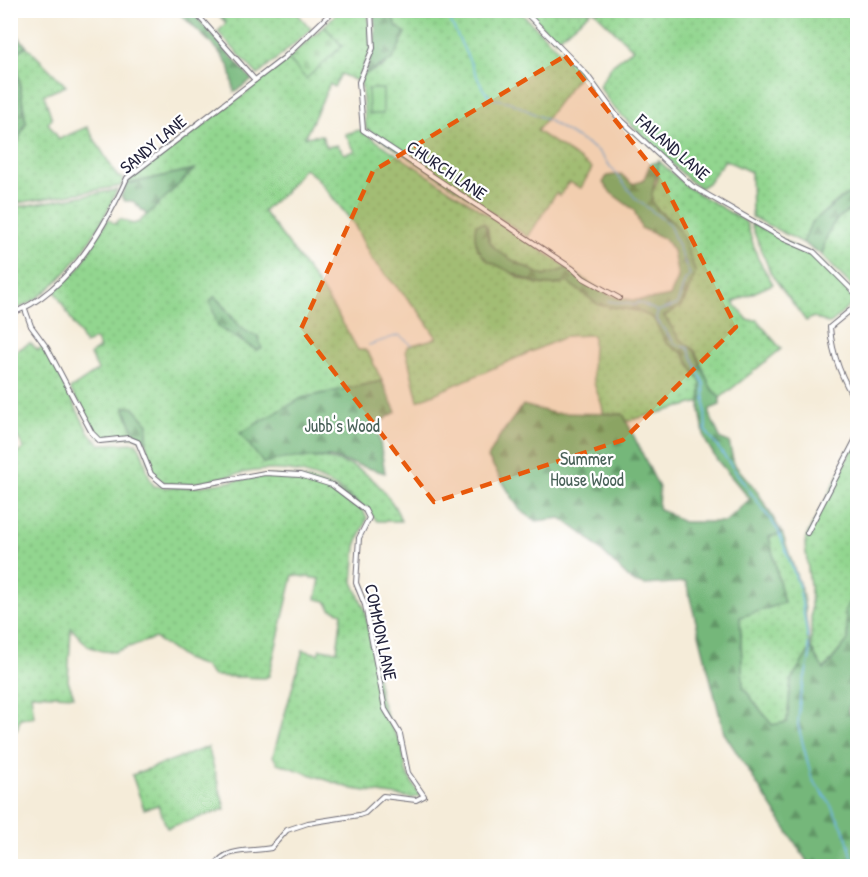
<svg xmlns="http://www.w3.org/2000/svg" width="868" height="877" viewBox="0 0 868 877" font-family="'Patrick Hand',sans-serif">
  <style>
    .grass { fill: url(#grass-dots); stroke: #5a7c65; stroke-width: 1.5; fill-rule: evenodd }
    .forest { fill: url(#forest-firs); stroke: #4c6c5a; stroke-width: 1.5 }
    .cemetery { fill: url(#cemetery-stones); stroke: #5a7c65; stroke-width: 1.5 }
    .pitch { fill: #92d68f; stroke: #5a7c65; stroke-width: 1.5 }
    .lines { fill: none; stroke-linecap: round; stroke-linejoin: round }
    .stream { stroke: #72b8e9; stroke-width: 1.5 }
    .minor-casing { stroke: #6c6972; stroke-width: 6 }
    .minor { stroke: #fff; stroke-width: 4 }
    .marked { fill: #e8590c; fill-opacity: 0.2; stroke: #e8590c; stroke-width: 4.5; stroke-dasharray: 12 8; stroke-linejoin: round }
    .labels { text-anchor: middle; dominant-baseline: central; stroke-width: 4.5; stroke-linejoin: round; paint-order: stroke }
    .street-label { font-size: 18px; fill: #22223b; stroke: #fff }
    .park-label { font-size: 18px; fill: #496158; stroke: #fff }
  </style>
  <defs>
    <pattern id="grass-dots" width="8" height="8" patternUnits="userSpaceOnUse" patternTransform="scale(1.5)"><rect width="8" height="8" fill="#92d68f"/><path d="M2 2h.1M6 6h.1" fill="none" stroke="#7eb77c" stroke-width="1.8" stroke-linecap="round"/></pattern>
    <pattern id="forest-firs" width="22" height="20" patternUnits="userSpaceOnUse" patternTransform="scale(1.5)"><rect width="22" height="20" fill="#75b77a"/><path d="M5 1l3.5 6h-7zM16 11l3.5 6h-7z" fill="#609465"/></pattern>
    <pattern id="cemetery-stones" width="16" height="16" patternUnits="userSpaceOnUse" patternTransform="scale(1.5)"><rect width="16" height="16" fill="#92d68f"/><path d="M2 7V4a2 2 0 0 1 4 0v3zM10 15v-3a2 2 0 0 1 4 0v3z" fill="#7eb77c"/></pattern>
  </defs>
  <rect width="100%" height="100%" fill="#fff"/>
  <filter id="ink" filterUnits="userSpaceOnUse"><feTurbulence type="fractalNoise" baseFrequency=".0167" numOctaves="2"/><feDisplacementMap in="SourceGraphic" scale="12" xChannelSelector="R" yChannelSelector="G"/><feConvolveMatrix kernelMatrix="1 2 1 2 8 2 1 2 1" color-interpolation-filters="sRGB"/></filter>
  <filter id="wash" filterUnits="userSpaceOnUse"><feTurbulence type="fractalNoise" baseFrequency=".008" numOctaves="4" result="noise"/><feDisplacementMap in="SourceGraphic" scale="24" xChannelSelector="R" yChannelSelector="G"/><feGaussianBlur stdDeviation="1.35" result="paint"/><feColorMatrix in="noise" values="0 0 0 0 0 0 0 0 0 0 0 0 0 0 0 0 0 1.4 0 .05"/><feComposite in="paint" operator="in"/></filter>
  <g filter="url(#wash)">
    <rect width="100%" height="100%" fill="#f5ecd9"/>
    <g class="grass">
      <path d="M 215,11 L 299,11 L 297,13 L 311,29 L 258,75 L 218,32 L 226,23 Z"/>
      <path d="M 339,11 L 368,11 L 371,51 L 357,81 L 341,74 L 334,87 L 330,84 L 305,137 L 322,135 L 326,147 L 337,145 L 345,154 L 355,151 L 345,134 L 360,130 L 568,268 L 544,276 L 500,254 L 489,241 L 488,229 L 484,223 L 476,224 C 485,238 494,256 505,267 C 519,282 549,290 567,282 L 599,305 L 638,311 L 653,318 L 672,347 L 683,353 L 701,383 L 703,395 L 700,402 L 627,421 L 623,414 L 603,413 C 603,401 596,394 594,382 C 590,366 594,350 593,335 L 567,336 L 418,401 L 406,350 L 409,346 L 437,338 L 418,310 L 372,260 L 354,224 L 317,178 L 304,168 L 285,192 L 263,211 C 298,256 331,299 358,350 L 365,350 L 369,354 L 382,381 L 302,398 L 263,463 C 305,453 352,453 382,489 C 390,500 397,508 401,521 L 377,521 C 345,486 304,464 255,471 C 238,473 222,478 205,481 C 192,483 176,488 164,482 C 144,472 146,442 148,424 L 133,407 L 124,408 L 136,437 L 100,438 L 70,389 L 98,370 L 90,355 L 100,348 L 95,339 L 85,344 L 55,291 L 79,269 L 108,219 L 115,224 L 120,219 L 133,224 L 139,222 L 194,169 L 127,184 L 129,180 L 250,90 L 288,58 L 306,78 L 342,46 L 324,26 ZM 215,297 C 228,308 233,321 247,333 L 219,327 Z"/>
      <path d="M 376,11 L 429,11 L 433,17 L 448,11 L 519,11 L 581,72 L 537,131 L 592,168 L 581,188 L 569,182 L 560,196 L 556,193 L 528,237 L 366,129 L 361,82 L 363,75 L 386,65 L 385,18 Z"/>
      <path d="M 526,11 L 592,11 L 556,40 Z"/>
      <path d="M 594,11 L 857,11 L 858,120 L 852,141 L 857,141 L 857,198 L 847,194 C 826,208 813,220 803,243 L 752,217 L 751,172 L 725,160 L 708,183 L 700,188 L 692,183 L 612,106 L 599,86 L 613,64 L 633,49 Z"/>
      <path d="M 26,46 L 66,86 L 44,95 L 52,119 L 48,123 L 59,139 L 87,127 L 117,176 L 123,179 L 121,186 L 11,204 L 11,158 L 26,122 L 15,55 Z"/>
      <path d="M 659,161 L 687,187 L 746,222 L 758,259 L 773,284 L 733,302 L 748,320 L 757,320 L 781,349 L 720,398 L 711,388 L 695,351 L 679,338 L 664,316 L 681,306 L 689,293 L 672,222 L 653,205 L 651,195 L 657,182 Z"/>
      <path d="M 117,190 C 99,234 57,297 11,311 L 11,208 Z"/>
      <path d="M 857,207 L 857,292 L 822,255 C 826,232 834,215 857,207 Z"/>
      <path d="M 750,222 L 820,260 L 857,299 L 830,324 L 813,317 L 806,321 L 771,274 Z"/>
      <path d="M 30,343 L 38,350 L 43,346 L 47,352 L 89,433 L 100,444 L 136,443 C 147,455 144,473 154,486 C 224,496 272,454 341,493 C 351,498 362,507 367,518 L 356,546 L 353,582 L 365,610 L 381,700 L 390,725 L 402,745 L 406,772 L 420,796 L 412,798 L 353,789 L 277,763 L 273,756 L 303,650 L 318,654 L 320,649 L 337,651 L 342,613 L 331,609 L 326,601 L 316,599 L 320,579 L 293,575 L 269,676 L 265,678 L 213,676 L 204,666 L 185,659 L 155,638 L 114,652 L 102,651 L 88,646 L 71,628 L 68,681 L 74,696 L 31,694 L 34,717 L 20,718 L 17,730 L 11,729 L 10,565 L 19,554 L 14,456 L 24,448 L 11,426 L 11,354 Z"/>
      <path d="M 854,446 L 858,447 L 857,587 L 845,610 L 848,640 L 823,670 L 811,648 L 811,594 L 805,544 L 806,537 Z"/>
      <path d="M 782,533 L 803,595 L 810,650 L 791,680 L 787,722 L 772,725 L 743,687 L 740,617 L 784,603 L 769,536 Z"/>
      <path d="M 208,747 L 225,809 L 167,828 L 158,805 L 144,809 L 132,775 Z"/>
    </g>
    <g class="forest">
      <path d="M 177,11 L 191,11 L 252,80 L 234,92 L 230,68 L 217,49 Z"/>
      <path d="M 373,11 L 393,18 L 396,26 L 406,33 L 393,59 L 363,75 C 375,52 378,35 373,11 Z"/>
      <path d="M 11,27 L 26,46 L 15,55 L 26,122 L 11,158 Z"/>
      <path d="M 659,161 C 658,170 651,192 652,198 C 654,215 671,216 679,229 C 687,241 690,259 696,273 L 681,306 L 664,316 L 679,338 L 695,351 L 711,388 L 720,398 L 720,405 L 710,409 L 710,416 L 721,439 L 729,442 L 734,464 L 757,491 L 782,533 L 769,537 L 784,603 L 740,617 L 743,687 L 772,725 L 787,722 L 791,680 L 811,648 L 824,670 L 848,640 L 845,610 L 857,587 L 857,695 L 848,708 L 857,732 L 857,866 L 810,866 L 724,733 L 686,582 L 645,585 L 632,581 L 587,537 L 561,518 L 536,521 L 520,510 L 488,458 L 499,437 L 523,405 L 553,413 L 623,414 L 659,488 L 658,508 L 683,522 L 725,522 L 750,499 L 717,460 L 705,440 L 700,410 L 701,383 L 683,353 L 666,343 L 653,318 L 638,311 L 599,305 L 567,282 C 541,293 512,271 488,261 C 476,251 473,239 476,224 L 484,223 C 489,229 486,233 489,240 C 494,254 530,269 544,276 L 568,268 C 605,295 621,307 670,296 L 678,278 L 673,251 L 665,239 L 641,228 L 634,210 L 611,193 L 603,183 L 607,176 L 621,174 L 632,184 L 643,181 L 650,164 Z"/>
      <path d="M 195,169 L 147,215 L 133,201 L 125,201 L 121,196 L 127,184 Z"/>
      <path d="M 847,194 L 857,198 L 857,207 C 834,215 826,232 822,255 L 803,243 L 811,223 Z"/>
      <path d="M 215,297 C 231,312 235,331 258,336 L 262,349 L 256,350 L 218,327 L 210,301 Z"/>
      <path d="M 382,381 L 396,412 L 377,424 L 385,473 L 330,457 L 285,458 L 263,463 L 240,433 L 302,398 Z"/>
      <path d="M 124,407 L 133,407 L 148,424 L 146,442 L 136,437 Z"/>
    </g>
    <path class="cemetery" d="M 324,26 L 342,46 L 306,79 L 288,58 Z"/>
    <path class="pitch" d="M 368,89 L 383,89 L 383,114 L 369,114 Z"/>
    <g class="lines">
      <g class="stream">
        <path d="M 431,10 L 434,16 L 448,16 L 483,89 L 491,98 L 510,102 L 549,121 L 598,151 L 636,199 L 669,224 L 690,275 L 685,280 L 677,305 L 658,311 L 656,319 L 675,344 L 688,348 L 704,384 L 706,431 L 778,530 L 799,586 L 808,639"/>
        <path d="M 608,301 L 635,305 L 638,302 L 657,311"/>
        <path d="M 369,345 L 399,335 L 412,345"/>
        <path d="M 808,643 L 810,656 L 800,697 L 798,725 L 812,779 L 829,802 L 845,832 L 855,866"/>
      </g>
    </g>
  </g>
  <g filter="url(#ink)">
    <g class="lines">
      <defs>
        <g id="minor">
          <path d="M 193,10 L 255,80"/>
          <path d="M 371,10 L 373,48 L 359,82 L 363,130 L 573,269 L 583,278 L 619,298"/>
          <path d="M 523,10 L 587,75 L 616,115 L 692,186 L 784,239 L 814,252 L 858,296"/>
          <path d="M 858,304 L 830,327 C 832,357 843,380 858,406"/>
          <path d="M 25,309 L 31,326 L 47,348 L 92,433 L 100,441 L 128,438 L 138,442 L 151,474 L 164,485 L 194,486 L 265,473 L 300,475 L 332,485 L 365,510 L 369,518 L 359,538 L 356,583 L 365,605 L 385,709 L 400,734 L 408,773 L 424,796 L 416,800 L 383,796 L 365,813 L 359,815 L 308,823 L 287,830 L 271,848 C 254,852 225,847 216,865"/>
          <path d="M 10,314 C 66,294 104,229 127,178 L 284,58 L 334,10"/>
          <path d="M 807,533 L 858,435"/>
          <path d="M 199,866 L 216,865"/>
        </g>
      </defs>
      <use href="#minor" class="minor-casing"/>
      <use href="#minor" class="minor"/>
    </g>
  </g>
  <path class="marked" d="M 565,56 L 662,180 L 736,327 L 623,440 L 434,502 L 301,329 L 373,171 Z"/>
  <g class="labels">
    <g class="street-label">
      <text transform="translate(153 144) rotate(-40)">SANDY LANE</text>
      <text transform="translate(673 147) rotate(41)">FAILAND LANE</text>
      <text transform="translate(447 170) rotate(34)">CHURCH LANE</text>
      <text transform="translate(381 632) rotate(78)">COMMON LANE</text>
    </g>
    <g class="park-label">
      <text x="342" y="425">Jubb's Wood</text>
      <text x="587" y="458">Summer<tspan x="587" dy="21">House Wood</tspan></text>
    </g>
  </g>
  <rect width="868" height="877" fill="none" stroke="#fff" stroke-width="36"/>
</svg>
